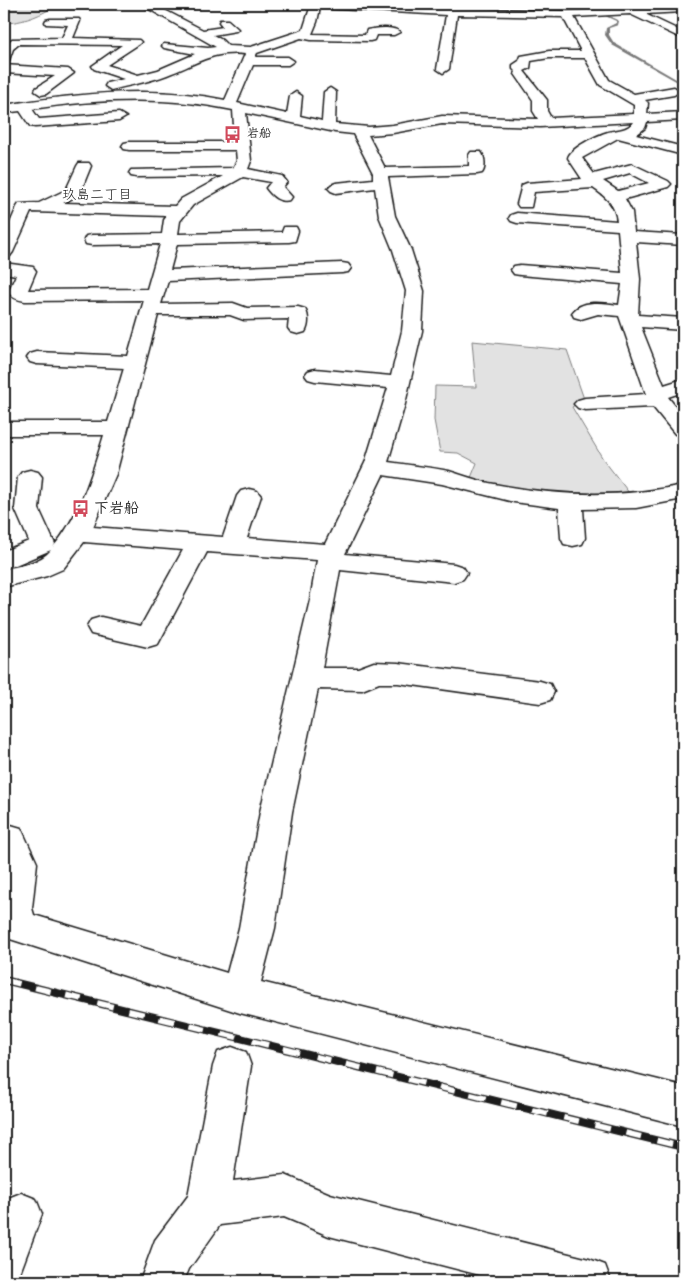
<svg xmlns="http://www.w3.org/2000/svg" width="687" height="1285" viewBox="0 0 687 1285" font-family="Mynerve,'Klee One',sans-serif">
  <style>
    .green { fill: #e2e2e2; stroke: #7f7f7f }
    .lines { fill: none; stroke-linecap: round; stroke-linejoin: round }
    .stream { fill: #7a7a7a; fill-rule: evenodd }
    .minor-casing { stroke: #1c1c1c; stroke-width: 3 }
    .minor { fill: #fff; fill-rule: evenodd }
    .rail-casing { stroke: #1c1c1c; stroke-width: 8 }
    .rail { stroke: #fff; stroke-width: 5.5; stroke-dasharray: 16; stroke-linecap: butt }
    .labels { text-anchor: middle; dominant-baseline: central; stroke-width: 4; stroke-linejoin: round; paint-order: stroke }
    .far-poi-label { font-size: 12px; font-weight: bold; fill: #1c1c1c; stroke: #fff; text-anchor: start }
    .far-neighbourhood-label { font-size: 14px; fill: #1c1c1c; stroke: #fff }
    .poi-label { font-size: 15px; font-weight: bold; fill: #1c1c1c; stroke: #fff; text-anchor: start }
  </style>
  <rect width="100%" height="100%" fill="#fff"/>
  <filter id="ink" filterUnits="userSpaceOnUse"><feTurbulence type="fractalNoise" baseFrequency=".02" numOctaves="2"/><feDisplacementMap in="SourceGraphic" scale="10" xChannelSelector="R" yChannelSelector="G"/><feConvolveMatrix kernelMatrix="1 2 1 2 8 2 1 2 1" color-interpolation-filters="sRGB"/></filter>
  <g filter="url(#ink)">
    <g class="green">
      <path d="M 4,4 L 50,4 L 43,7 L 50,9 C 37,17 19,23 4,23 Z"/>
      <path d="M 472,341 L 567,350 L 584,399 L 572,407 L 603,459 L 633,498 L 573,499 L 470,480 L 477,463 L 458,453 L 440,452 L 434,420 L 435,386 L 476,387 Z"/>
    </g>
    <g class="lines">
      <g class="stream">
        <path d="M 585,4 L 588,4 L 597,9 L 595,10 Z"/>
        <path d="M 603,13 L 619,21 L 618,25 L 609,28 L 609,35 L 614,43 L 683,83 L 683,85 L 612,45 L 605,35 L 606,28 L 616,23 L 616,21 L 603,15 Z"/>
      </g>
      <defs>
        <g id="minor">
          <path d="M 140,4 L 153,4 L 203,30 L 223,27 L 219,22 L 220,20 L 228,20 L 238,29 L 236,31 L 213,35 L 222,40 L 228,46 L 251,47 L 303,30 L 310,8 L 297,6 L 296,4 L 567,11 L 683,6 L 683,12 L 645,14 L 683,32 L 683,39 L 630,14 L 574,17 L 609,80 L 634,94 L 674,87 L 680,91 L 674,95 L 645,100 L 648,103 L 647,114 L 683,112 L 683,120 L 647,122 L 645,128 L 636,135 L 683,147 L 683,155 L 618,138 L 582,158 L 594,174 L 632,164 L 668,181 L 671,184 L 668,187 L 625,199 L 632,212 L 634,232 L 683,235 L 683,245 L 636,242 L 640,279 L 638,315 L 683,318 L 683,330 L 641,327 L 664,385 L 683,379 L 683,392 L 668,397 L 683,416 L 683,435 L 675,434 L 653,407 L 585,410 L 578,408 L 574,404 L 578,400 L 585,398 L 646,394 L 619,316 L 598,314 L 581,319 L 574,317 L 572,313 C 581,299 605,303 619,305 L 622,284 L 520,275 L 514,274 L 511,270 L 514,266 L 520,265 L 622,273 L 618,230 L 517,223 L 511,221 L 509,218 L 511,215 L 517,213 L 617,221 C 615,204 606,197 593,188 L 534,192 L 531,207 L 519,207 L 517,204 L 522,185 L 527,183 L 582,179 L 568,158 C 570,148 598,135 608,132 C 617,130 628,130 633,122 L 540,127 L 442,124 L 393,133 L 368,135 L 385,168 L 469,166 L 469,155 L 471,152 L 481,152 C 485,157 486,168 482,173 L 477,174 L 388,177 L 395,216 L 411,250 L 424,291 L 422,331 L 405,404 L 388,462 C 408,465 429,467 449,471 C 462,475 476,480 489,483 C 554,496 618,499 683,485 L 683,499 L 636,508 L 583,509 L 585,538 L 582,544 L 573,546 L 564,544 L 561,538 L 559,508 L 514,502 L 442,484 L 383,475 L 345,554 L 454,564 L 463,567 L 467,573 L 463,579 L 454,582 L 340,570 L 322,668 L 358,668 L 374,662 L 398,663 L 540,681 L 550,684 L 554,692 L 550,700 L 540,703 L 398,683 L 379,683 L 362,690 L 318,689 L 292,812 L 275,928 L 261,982 L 683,1086 L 683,1126 L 240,1013 L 7,938 L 4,932 L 4,823 L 21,828 L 37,863 L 32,908 L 34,915 L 227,973 L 239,928 L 260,812 L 310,600 L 317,560 L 207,552 L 158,644 L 148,647 L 91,634 L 87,627 L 91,620 L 101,617 L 141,626 L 183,550 L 84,542 L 63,569 L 47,576 L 4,587 L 4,551 L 29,541 L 15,509 L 18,477 L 22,472 L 30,470 L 38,472 L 42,477 L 39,509 L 55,544 L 53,547 C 80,516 92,474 104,435 L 6,435 L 4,434 L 4,422 L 108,422 L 124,368 L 37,364 L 30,362 L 27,358 L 30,354 L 37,352 L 128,356 L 144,300 L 25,301 C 18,300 12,298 8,292 L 16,275 L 4,273 L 4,263 L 33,267 L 36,271 L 28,290 L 147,289 L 160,244 L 92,245 L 86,244 L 84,240 L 86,236 L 92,235 L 162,234 L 164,220 L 167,216 L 31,212 L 13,252 L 10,256 L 4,257 L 4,237 L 17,207 L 19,204 L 39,203 L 66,190 L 77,166 L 79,163 L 89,163 L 91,166 L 80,193 L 77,196 L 63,203 L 175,206 L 181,199 L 223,176 L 136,177 L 131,176 L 129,173 L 131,170 L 233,168 L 237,161 L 236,150 L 129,150 L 124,149 L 122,146 L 124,143 L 129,142 L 235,142 L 233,110 C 167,96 98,99 32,109 L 39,119 L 119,113 L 126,117 L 119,121 L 35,127 L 30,126 L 20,111 L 4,113 L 4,105 C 76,94 153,85 225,100 L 245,54 C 210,51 198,64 167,75 C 149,82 130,85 111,90 L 105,86 L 107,83 L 124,79 L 94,69 L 92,66 L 122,45 L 19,44 L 13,49 L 8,63 L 4,64 L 4,46 L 12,39 L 62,38 L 68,25 L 46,24 L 45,22 L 46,20 L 50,19 L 79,19 L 80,21 L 73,38 L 139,40 L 141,42 L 139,44 L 107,65 L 138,75 L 158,70 L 195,54 L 164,48 L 162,46 L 164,44 L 208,48 L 216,47 ZM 320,8 L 446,15 L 437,69 L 443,73 L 449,69 L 457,15 L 563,17 L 581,51 L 549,51 L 521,56 L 519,61 L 513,65 L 513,69 L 516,72 L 515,74 L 533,100 L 533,111 L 538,119 L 442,116 L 393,125 L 369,127 L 335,124 L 336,92 L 330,88 L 324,92 L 322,121 L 300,116 L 302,96 L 296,92 L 290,96 L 287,114 L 237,103 L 253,65 L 288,65 L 294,61 L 288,57 L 255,57 L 257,53 L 301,38 L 311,40 L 370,41 L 374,40 L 376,35 L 394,35 L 400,32 C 393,26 376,28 367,30 L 365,35 L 312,34 L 317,22 ZM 549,58 L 585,58 L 600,85 L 634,105 L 634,114 L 551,118 L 547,111 L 547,100 L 524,71 L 530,68 L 531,61 ZM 246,113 L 335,132 L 353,134 L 373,173 L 373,179 L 336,183 L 331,185 L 328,188 L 331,191 L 336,193 L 375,188 L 379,216 L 393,250 L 406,291 L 402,331 L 391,376 L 315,369 L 308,371 L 305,375 L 308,379 L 315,381 L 388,388 L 365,463 L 325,544 L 247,538 L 261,496 L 257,491 L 249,489 L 241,491 L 237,496 L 223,537 L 93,527 L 116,474 L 158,315 L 230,315 L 244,320 L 289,319 L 288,328 L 291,332 L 298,334 L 305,332 C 309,326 309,315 305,309 L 298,307 L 247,308 L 233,303 L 161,304 L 168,281 L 342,273 L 348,272 L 351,268 L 348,264 L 342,263 L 170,270 L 177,244 L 289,242 L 295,241 L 298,231 L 296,227 L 284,227 L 282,232 L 178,234 L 180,221 L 193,205 L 243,177 L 271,182 L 266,188 C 272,196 279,203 290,200 L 292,197 L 283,187 L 287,182 L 282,176 L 248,169 L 251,161 ZM 630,173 L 649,183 L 618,191 L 603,181 ZM 51,550 C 40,563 22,565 6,569 Z"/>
          <path d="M 4,65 L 68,69 L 74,73 L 46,94 L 41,95 L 35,91 L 36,88 L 55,76 L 4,73 Z"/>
          <path d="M 232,1047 L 246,1052 L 251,1066 L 233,1181 L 285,1175 L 330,1194 L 589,1259 L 605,1265 L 611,1281 L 503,1281 L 329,1236 L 284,1217 L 220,1225 L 189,1269 L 184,1281 L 140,1281 L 155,1240 L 188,1196 L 213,1066 L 218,1052 Z"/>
          <path d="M 21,1193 L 36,1199 L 42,1214 L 20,1273 L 4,1279 L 4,1204 L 6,1199 Z"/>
        </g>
      </defs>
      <use href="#minor" class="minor-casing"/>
      <use href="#minor" class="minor"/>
      <defs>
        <path id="rail" d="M 4,980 L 683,1147"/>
      </defs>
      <use href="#rail" class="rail-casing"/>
      <use href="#rail" class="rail"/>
    </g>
  </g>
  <defs>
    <symbol id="bus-bare" viewBox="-9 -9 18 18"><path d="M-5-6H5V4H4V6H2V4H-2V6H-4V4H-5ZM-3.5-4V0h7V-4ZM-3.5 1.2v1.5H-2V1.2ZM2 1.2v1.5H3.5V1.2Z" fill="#d1495b" stroke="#fff" stroke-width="2.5" paint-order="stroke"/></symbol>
  </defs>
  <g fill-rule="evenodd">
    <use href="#bus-bare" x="220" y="122" width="25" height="25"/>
    <use href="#bus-bare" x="68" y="496" width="25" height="25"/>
  </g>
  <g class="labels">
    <g class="far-poi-label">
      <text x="247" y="134">岩船</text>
    </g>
    <g class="far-neighbourhood-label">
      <text x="97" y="195">玖島二丁目</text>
    </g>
    <g class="poi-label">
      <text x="94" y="509">下岩船</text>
    </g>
  </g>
  <rect width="687" height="1285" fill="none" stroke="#fff" stroke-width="20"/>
  <rect x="10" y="10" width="667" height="1265" fill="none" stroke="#1c1c1c" stroke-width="2" filter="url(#ink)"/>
</svg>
